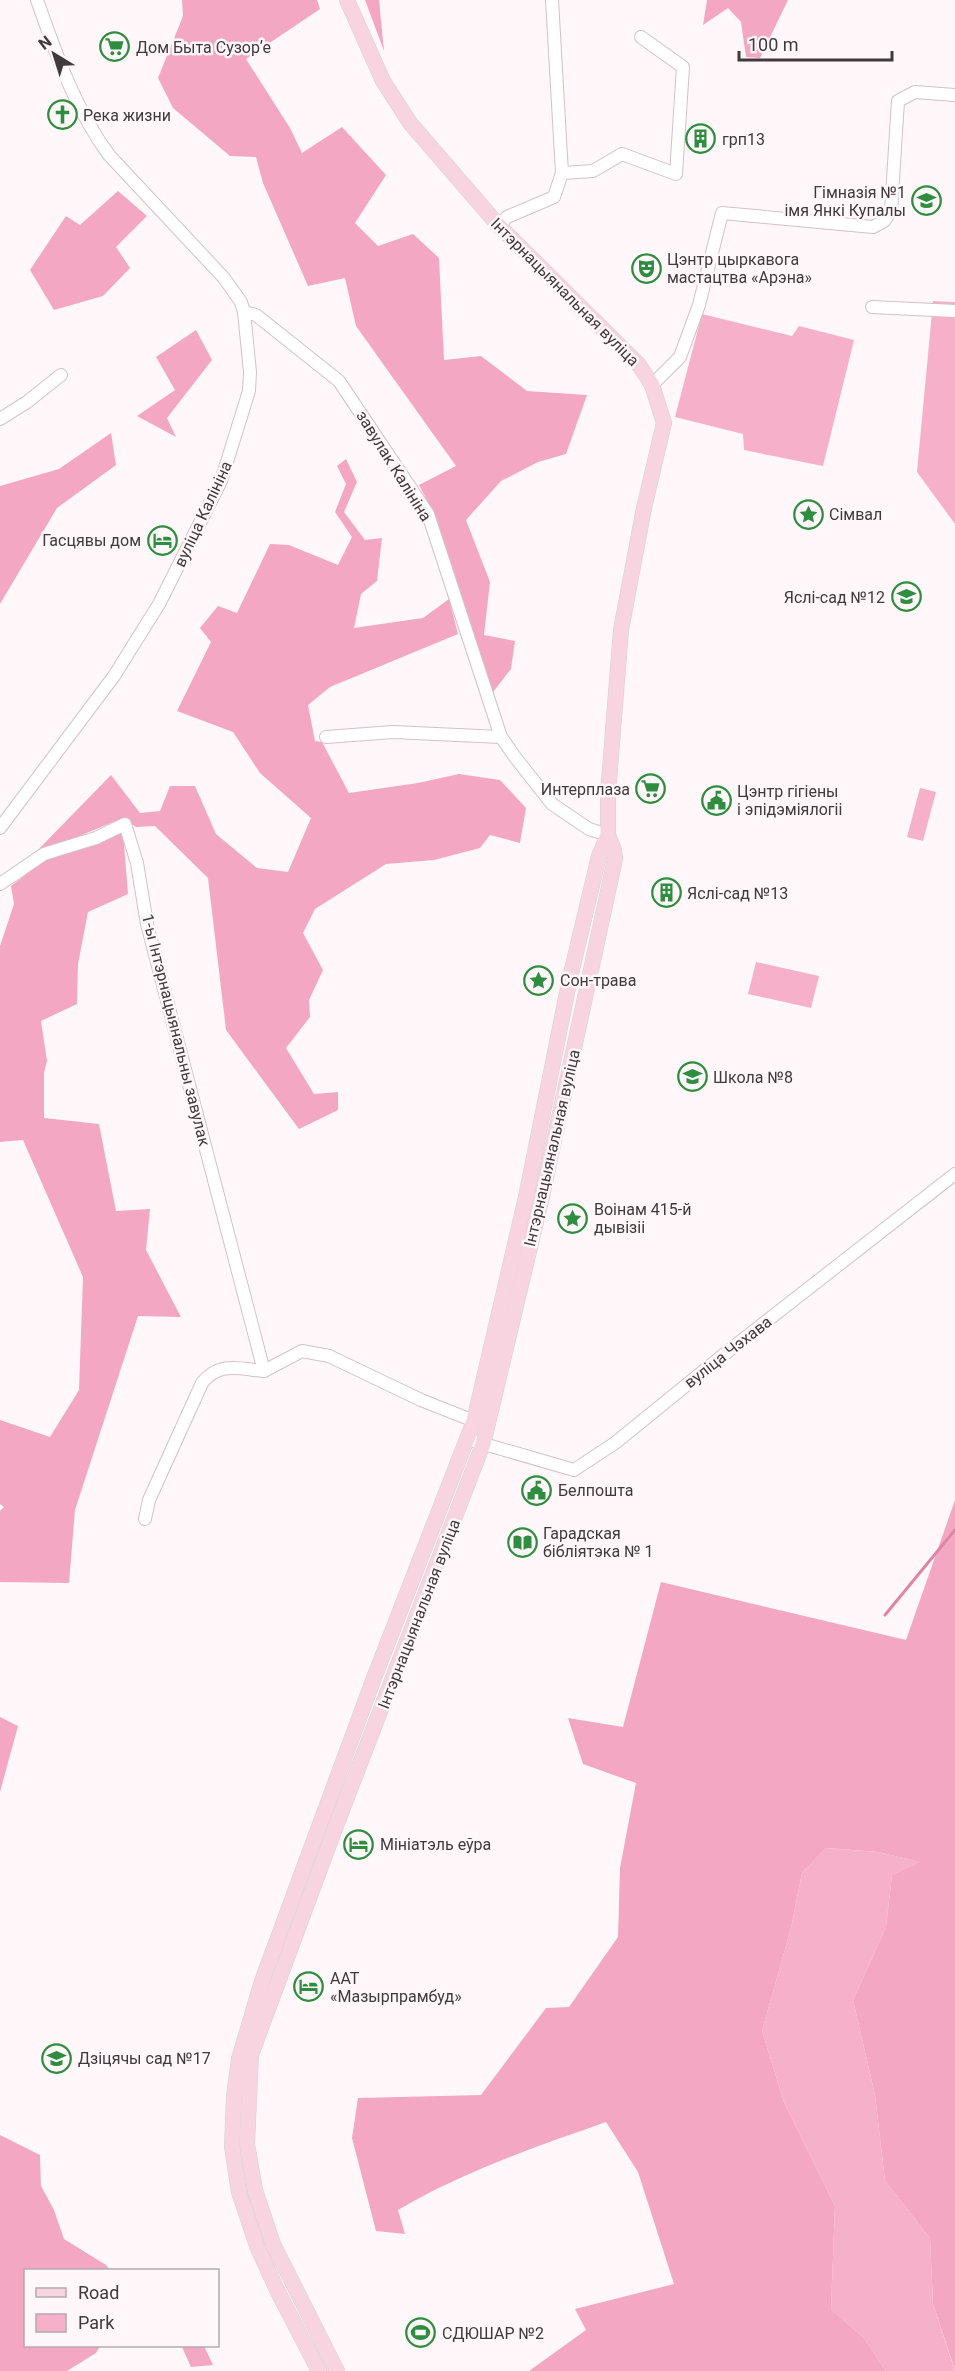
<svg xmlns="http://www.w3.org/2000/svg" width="955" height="2371" viewBox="0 0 955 2371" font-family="Roboto,sans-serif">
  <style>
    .green { fill: #f7b0c9 }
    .forest { fill: #f4a7c2 }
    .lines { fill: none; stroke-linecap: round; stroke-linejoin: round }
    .stream { stroke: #e084a6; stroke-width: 3 }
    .minor-casing { stroke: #d4c1c7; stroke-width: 14 }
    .major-casing { stroke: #d5d3d4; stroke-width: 16 }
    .minor { stroke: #fff; stroke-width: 12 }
    .major { stroke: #f7d4e0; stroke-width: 15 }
    .labels { text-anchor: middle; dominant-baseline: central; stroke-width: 5; stroke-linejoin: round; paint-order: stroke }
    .poi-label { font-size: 16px; fill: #41393b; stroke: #fff7f9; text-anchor: start }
    .street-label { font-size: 16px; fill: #41393b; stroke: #fff7f9 }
  </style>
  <rect width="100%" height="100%" fill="#fff7f9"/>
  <g class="green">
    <path d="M 933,301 L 955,302 L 955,524 L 917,472 Z"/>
    <path d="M 702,314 L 792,336 L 799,326 L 854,340 L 823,466 L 744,450 L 743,434 L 675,417 Z"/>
    <path d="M 920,788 L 936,792 L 923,841 L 907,837 Z"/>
    <path d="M 756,962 L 819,976 L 811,1008 L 748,994 Z"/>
    <path d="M 826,1848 L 878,1852 L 921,1862 L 892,1875 L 886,1927 L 853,2000 L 875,2095 L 885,2181 L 930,2238 L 933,2304 L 955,2371 L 886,2371 L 864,2338 L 831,2309 L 835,2206 L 784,2102 L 762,2031 L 791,1928 L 802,1873 Z"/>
  </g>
  <g class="forest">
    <path d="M 182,0 L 317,0 L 320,9 L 246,59 L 290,128 L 302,153 L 342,127 L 386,175 L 355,223 L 378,246 L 413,234 L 439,258 L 444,360 L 481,356 L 527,391 L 587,395 L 566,454 L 538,462 L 501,481 L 466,520 L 490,582 L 484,635 L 515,641 L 511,669 L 493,692 L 434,514 L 419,485 L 456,466 L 356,326 L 345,278 L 308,286 L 263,183 L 256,157 L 230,156 L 173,108 L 158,78 L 183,16 Z"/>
    <path d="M 365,0 L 379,0 L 384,51 Z"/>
    <path d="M 707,0 L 788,0 L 760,58 L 746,57 L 741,22 L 728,8 L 703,25 Z"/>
    <path d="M 118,191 L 147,216 L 116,247 L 130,268 L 103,296 L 54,310 L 30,270 L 66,216 L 80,225 Z"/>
    <path d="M 196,330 L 212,360 L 167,418 L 176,437 L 137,416 L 175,390 L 156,357 Z"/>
    <path d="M 111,433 L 116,465 L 57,508 L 0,604 L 0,486 L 59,469 Z"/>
    <path d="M 346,459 L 357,482 L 344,512 L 365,540 L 382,538 L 377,581 L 361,594 L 354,628 L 423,618 L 449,599 L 458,634 L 330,687 L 308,705 L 315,741 L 322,742 L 349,793 L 418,783 L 459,774 L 500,780 L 526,808 L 520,843 L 490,835 L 480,848 L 434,860 L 386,864 L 315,909 L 303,933 L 323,970 L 309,1000 L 310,1017 L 286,1048 L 314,1094 L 338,1092 L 338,1110 L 299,1129 L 226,1030 L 208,878 L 155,826 L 136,827 L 123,818 L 33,855 L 111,775 L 140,813 L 160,811 L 170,786 L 195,786 L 216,834 L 257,868 L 288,872 L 311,818 L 260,773 L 233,732 L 177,711 L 211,642 L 200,628 L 218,606 L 237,613 L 270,544 L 289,545 L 338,565 L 352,537 L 335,512 L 346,484 L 337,466 Z"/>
    <path d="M 123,832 L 128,894 L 88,912 L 78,964 L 77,1004 L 41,1021 L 47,1061 L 44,1073 L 44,1118 L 99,1124 L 116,1211 L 150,1209 L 146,1250 L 181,1317 L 138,1316 L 75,1510 L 69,1583 L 0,1582 L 0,1511 L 4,1507 L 0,1504 L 0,1420 L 50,1437 L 79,1390 L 83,1277 L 23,1140 L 0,1142 L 0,946 L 14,904 L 11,886 L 45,860 Z"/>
    <path d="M 955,1500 L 955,2370 L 933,2304 L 930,2238 L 885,2181 L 875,2095 L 853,2000 L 886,1927 L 892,1875 L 920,1862 L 878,1852 L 826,1848 L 802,1873 L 791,1928 L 762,2031 L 784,2102 L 835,2206 L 831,2309 L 864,2338 L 886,2371 L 478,2371 L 529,2371 L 586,2330 L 575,2309 L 674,2284 L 638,2172 L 606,2122 C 535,2147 462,2172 398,2210 L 405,2234 L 376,2231 L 352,2138 L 358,2098 L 481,2095 L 546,2008 L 569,2007 L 618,1937 L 620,1868 L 636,1783 L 583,1764 L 568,1718 L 623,1727 L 661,1582 L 906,1640 Z"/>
    <path d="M 0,1717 L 18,1726 L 0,1792 Z"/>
    <path d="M 0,2135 L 40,2155 L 41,2186 L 54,2210 L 64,2239 L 106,2265 L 110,2270 L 26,2270 L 26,2346 L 100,2346 L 96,2353 L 67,2371 L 0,2371 Z"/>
    <path d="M 174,2346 L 204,2346 L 213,2365 L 191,2367 L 182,2347 Z"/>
  </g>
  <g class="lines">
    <path class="stream" d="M 885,1615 L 955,1530"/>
    <defs>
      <g id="minor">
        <path d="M 562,173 L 593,171 L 622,154 L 676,174 L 683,67 L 641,37"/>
        <path d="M 499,226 L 507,217 L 554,197 L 562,173 L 552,0"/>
        <path d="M 872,307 L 955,311"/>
        <path d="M 244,312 L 256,315 L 339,381 L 428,514 L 501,737 L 515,757 L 552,804 L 589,829 L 608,835"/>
        <path d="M 652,385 L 680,357 L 699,305 L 722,213 L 873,227 L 884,221 L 891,211 L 898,101 L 915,92 L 955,95"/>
        <path d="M 0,419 L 27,402 L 61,375"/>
        <path d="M 326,737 L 393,732 L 501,737"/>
        <path d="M 0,828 L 114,676 L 159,604 L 221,481 L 249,391 L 250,372 L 244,312 L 241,302 L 224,278 L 109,155 C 75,109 56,54 37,0"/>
        <path d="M 0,884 L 44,854 L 96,838 L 125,824 L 137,863 L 147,924 L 264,1371 C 239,1369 219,1361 202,1383 L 149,1500 L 145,1519"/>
        <path d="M 264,1371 L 302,1351 L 329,1356 L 421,1400 L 474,1421"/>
        <path d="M 474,1441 L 574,1470 L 615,1443 L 727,1352 L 955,1174"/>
      </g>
      <g id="major">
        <path d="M 319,2371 L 277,2290 L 257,2246 L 239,2192 L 232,2147 L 234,2096 L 239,2059 L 262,1981 L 374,1678 L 474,1421 L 526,1197 L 570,978 L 599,856 L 608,835 L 608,794 L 621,630 L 644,508 L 664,423 L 652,385 L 639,365 L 499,226 L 410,123 L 383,81 L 347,0"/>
        <path d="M 337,2371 L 273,2244 L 255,2190 L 247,2144 L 251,2055 L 334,1831 L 483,1444 L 541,1201 L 615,859 L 614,850 L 608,835"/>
      </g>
    </defs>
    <use href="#minor" class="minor-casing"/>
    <use href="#major" class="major-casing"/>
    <use href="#minor" class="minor"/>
    <use href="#major" class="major"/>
  </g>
  <defs>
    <symbol id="supermarket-ring" viewBox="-11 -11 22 22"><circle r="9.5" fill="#fff7f9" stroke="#2f8d40" stroke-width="1.5"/><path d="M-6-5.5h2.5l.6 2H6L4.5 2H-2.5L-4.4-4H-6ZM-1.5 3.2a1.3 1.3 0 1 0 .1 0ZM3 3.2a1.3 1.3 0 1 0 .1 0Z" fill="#2f8d40"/></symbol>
    <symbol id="church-ring" viewBox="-11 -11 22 22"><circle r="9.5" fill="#fff7f9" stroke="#2f8d40" stroke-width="1.5"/><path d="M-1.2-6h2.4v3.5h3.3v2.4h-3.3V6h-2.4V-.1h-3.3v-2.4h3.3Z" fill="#2f8d40"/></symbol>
    <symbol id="building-ring" viewBox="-11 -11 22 22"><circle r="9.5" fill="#fff7f9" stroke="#2f8d40" stroke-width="1.5"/><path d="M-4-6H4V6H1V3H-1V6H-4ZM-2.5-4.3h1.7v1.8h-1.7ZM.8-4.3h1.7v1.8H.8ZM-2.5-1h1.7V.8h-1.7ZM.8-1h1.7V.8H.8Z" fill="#2f8d40"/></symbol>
    <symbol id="school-ring" viewBox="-11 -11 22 22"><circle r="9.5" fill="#fff7f9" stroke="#2f8d40" stroke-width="1.5"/><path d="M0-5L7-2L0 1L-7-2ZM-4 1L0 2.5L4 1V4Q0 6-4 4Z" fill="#2f8d40"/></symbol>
    <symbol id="theatre-ring" viewBox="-11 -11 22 22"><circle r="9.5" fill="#fff7f9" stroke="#2f8d40" stroke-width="1.5"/><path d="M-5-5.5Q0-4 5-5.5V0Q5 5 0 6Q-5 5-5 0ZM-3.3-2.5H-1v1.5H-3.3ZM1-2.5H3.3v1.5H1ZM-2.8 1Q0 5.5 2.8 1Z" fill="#2f8d40"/></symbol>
    <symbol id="sight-ring" viewBox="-11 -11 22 22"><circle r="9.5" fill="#fff7f9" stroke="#2f8d40" stroke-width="1.5"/><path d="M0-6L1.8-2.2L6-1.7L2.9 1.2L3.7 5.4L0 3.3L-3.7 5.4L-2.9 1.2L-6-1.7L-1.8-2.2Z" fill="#2f8d40"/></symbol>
    <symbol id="hotel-ring" viewBox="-11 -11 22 22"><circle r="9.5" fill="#fff7f9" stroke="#2f8d40" stroke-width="1.5"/><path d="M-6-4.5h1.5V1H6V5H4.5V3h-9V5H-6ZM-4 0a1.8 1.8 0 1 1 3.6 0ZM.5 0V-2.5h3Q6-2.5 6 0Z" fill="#2f8d40"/></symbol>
    <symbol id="civic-ring" viewBox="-11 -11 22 22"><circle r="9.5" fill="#fff7f9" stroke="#2f8d40" stroke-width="1.5"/><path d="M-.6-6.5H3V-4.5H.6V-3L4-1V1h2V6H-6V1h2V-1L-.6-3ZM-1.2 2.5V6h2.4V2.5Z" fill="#2f8d40"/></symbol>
    <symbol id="library-ring" viewBox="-11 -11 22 22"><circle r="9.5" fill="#fff7f9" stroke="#2f8d40" stroke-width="1.5"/><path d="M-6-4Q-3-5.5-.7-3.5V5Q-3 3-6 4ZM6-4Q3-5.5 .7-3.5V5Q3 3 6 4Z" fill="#2f8d40"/></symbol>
    <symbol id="stadium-ring" viewBox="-11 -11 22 22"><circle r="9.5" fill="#fff7f9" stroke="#2f8d40" stroke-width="1.5"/><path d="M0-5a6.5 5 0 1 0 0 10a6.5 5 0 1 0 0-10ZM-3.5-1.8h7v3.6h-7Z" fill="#2f8d40"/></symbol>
  </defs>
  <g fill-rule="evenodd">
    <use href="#supermarket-ring" x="98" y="30" width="33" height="33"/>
    <use href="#church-ring" x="46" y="98" width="33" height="33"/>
    <use href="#building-ring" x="684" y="122" width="33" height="33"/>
    <use href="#school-ring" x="910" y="184" width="33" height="33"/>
    <use href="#theatre-ring" x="630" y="252" width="33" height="33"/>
    <use href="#sight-ring" x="792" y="498" width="33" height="33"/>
    <use href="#hotel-ring" x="146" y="524" width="33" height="33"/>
    <use href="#school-ring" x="890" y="580" width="33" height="33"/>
    <use href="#supermarket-ring" x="634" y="772" width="33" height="33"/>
    <use href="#civic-ring" x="700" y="784" width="33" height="33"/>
    <use href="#building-ring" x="650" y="876" width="33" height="33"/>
    <use href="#sight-ring" x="522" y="964" width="33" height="33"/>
    <use href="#school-ring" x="676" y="1060" width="33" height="33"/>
    <use href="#sight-ring" x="556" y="1202" width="33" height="33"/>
    <use href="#civic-ring" x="520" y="1474" width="33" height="33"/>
    <use href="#library-ring" x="506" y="1526" width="33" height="33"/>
    <use href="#hotel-ring" x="342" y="1828" width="33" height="33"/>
    <use href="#hotel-ring" x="292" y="1970" width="33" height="33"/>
    <use href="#school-ring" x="40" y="2042" width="33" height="33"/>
    <use href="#stadium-ring" x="404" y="2316" width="33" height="33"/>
  </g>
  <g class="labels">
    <g class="poi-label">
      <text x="136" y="47">Дом Быта Сузорʼе</text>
      <text x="83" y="115">Река жизни</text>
      <text x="722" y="139">грп13</text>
      <text x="906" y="192" text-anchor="end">Гімназія №1<tspan x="906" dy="18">імя Янкі Купалы</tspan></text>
      <text x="667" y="259">Цэнтр цыркавога<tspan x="667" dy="18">мастацтва «Арэна»</tspan></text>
      <text x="829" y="514">Сімвал</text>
      <text x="141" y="540" text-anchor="end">Гасцявы дом</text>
      <text x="885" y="597" text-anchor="end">Яслі-сад №12</text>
      <text x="630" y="789" text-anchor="end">Интерплаза</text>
      <text x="737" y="791">Цэнтр гігіены<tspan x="737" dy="18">і эпідэміялогіі</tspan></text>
      <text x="687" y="893">Яслі-сад №13</text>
      <text x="560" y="980">Сон-трава</text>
      <text x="713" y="1077">Школа №8</text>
      <text x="594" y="1209">Воінам 415-й<tspan x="594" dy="18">дывізіі</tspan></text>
      <text x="558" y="1490">Белпошта</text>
      <text x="543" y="1533">Гарадская<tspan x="543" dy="18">бібліятэка № 1</tspan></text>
      <text x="380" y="1844">Мініатэль еўра</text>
      <text x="330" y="1978">ААТ<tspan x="330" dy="18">«Мазырпрамбуд»</tspan></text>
      <text x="78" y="2058">Дзіцячы сад №17</text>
      <text x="442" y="2333">СДЮШАР №2</text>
    </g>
    <g class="street-label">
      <text transform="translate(565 292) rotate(45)">Інтэрнацыянальная вуліца</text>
      <text transform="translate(394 466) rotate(58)">завулак Калініна</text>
      <text transform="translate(203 514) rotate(-65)">вуліца Калініна</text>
      <text transform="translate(176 1030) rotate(76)">1-ы Інтэрнацыянальны завулак</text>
      <text transform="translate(552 1148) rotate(-77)">Інтэрнацыянальная вуліца</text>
      <text transform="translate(728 1352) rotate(-38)">вуліца Чэхава</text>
      <text transform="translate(419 1614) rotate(-69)">Інтэрнацыянальная вуліца</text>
    </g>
  </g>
  <rect x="24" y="2269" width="195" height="78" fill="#fff7f9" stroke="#b3abad" stroke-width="1.5"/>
  <rect x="36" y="2288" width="30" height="9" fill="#f7d4e0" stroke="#b3abad" stroke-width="1.5"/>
  <text x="78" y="2299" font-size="18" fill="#41393b">Road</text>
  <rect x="36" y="2314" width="30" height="18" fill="#f7b0c9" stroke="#b3abad" stroke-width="1.5"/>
  <text x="78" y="2329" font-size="18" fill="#41393b">Park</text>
  <g transform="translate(54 54) rotate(322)" stroke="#fff7f9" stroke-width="4.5" paint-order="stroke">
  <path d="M0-4.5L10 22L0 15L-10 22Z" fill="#41393b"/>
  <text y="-9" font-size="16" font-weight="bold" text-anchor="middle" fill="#41393b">N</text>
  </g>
  <path d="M739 51v9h153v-9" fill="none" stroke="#41393b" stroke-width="3"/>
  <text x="748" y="51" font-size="18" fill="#41393b" stroke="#fff7f9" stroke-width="4.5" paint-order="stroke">100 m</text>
</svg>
